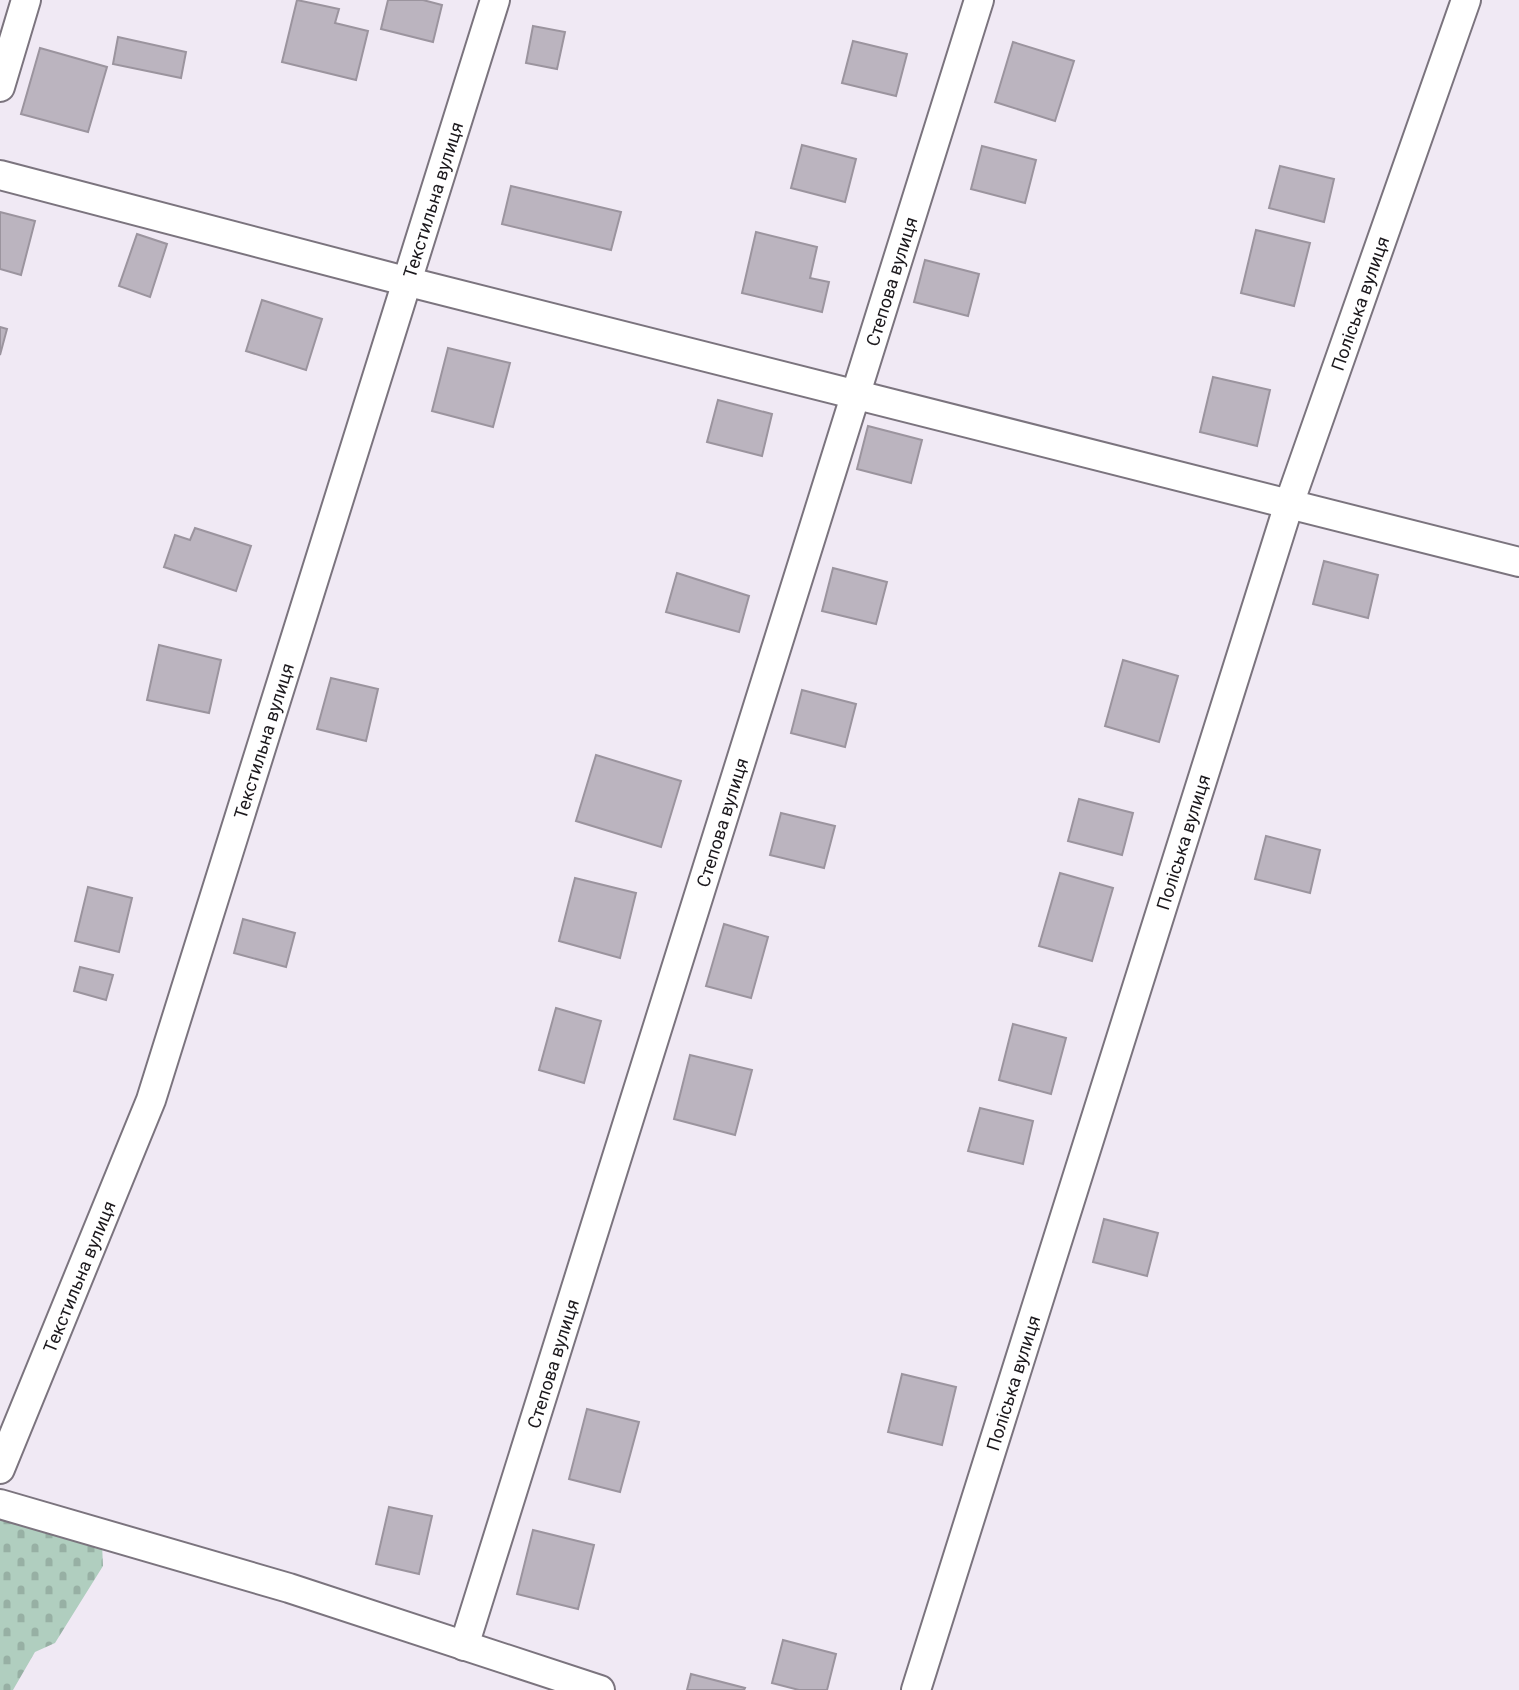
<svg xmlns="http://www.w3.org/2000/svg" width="1519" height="1690" viewBox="0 0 1519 1690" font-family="Roboto,sans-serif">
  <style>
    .cemetery { fill: url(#cemetery-stones) }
    .building { fill: #bbb4bf; stroke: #9b949e; stroke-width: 2 }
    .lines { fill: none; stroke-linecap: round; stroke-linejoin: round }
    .minor-casing { stroke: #7b747e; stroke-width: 32 }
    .minor { stroke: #fff; stroke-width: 28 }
    .labels { text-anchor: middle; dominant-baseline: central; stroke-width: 5; stroke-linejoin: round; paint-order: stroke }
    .street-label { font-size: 18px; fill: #1b181c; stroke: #f0e9f4 }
  </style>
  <defs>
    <pattern id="cemetery-stones" width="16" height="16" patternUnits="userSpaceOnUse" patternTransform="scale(1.75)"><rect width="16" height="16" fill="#b0cebf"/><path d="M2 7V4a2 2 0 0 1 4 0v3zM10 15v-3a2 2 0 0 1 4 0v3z" fill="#97b0a4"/></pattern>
  </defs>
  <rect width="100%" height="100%" fill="#f0e9f4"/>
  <path class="cemetery" d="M 0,1509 L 102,1544 L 103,1566 L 55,1643 L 35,1652 L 13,1690 L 0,1690 Z"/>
  <g class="building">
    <path d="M 297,0 L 339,9 L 335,23 L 368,31 L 356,80 L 282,62 Z"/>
    <path d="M 388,0 L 423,0 L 442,5 L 433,42 L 381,29 Z"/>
    <path d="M 533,26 L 565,32 L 557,69 L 526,63 Z"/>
    <path d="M 118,37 L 186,52 L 181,78 L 113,64 Z"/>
    <path d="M 853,41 L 907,54 L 896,96 L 842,83 Z"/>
    <path d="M 1013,42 L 1074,61 L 1055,121 L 995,102 Z"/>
    <path d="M 40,48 L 107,67 L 88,132 L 21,114 Z"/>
    <path d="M 802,145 L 856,159 L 845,202 L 791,188 Z"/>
    <path d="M 982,146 L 1036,160 L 1025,203 L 971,189 Z"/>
    <path d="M 1280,166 L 1334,179 L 1324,222 L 1269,208 Z"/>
    <path d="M 511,186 L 621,212 L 611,250 L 502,224 Z"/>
    <path d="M 0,212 L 35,221 L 21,275 L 0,269 Z"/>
    <path d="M 1256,230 L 1310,243 L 1294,306 L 1241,293 Z"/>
    <path d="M 756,232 L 817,247 L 810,278 L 829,282 L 822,312 L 742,293 Z"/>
    <path d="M 137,234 L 167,244 L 150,297 L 119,286 Z"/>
    <path d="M 925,260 L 979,274 L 968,316 L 914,302 Z"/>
    <path d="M 262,300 L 322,319 L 306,370 L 246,351 Z"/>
    <path d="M 0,327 L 7,329 L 0,355 Z"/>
    <path d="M 448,348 L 510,363 L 493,427 L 432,411 Z"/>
    <path d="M 1213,377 L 1270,390 L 1257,446 L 1200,432 Z"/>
    <path d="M 718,400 L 772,414 L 762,456 L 707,442 Z"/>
    <path d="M 868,426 L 922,440 L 911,483 L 857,469 Z"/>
    <path d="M 195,528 L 251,546 L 236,591 L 164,567 L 175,535 L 190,540 Z"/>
    <path d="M 1324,561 L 1378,575 L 1368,618 L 1313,604 Z"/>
    <path d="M 833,568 L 887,582 L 876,624 L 822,611 Z"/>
    <path d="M 677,573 L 749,596 L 739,632 L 666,612 Z"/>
    <path d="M 159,645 L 221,660 L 209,713 L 147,700 Z"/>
    <path d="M 1123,660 L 1178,676 L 1159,742 L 1105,726 Z"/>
    <path d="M 331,678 L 378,689 L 366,741 L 317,729 Z"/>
    <path d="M 802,690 L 856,704 L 845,747 L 791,733 Z"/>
    <path d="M 596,755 L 681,781 L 661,847 L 576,821 Z"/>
    <path d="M 1079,799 L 1133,813 L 1122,855 L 1068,841 Z"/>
    <path d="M 781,813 L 835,826 L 824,868 L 770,855 Z"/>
    <path d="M 1266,836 L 1320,850 L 1310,893 L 1255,879 Z"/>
    <path d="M 1060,873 L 1113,888 L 1092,961 L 1039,946 Z"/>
    <path d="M 575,878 L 636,893 L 620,958 L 559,941 Z"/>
    <path d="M 88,887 L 132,898 L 119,952 L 75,941 Z"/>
    <path d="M 243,919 L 295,933 L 286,967 L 234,953 Z"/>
    <path d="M 724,924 L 768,937 L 751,998 L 706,986 Z"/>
    <path d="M 80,967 L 113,975 L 106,1000 L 74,991 Z"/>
    <path d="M 556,1008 L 601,1021 L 584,1083 L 539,1070 Z"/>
    <path d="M 1013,1024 L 1066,1038 L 1051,1094 L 999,1080 Z"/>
    <path d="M 690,1055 L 752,1070 L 735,1135 L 674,1119 Z"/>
    <path d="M 980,1108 L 1033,1121 L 1023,1164 L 968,1151 Z"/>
    <path d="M 1104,1219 L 1158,1233 L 1147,1276 L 1093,1262 Z"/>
    <path d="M 902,1374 L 956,1387 L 942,1445 L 888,1432 Z"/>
    <path d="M 587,1409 L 639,1422 L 620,1492 L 569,1479 Z"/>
    <path d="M 389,1507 L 432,1516 L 419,1574 L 376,1564 Z"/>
    <path d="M 533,1530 L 594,1545 L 578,1609 L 517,1594 Z"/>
    <path d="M 783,1640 L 836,1654 L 827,1690 L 799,1690 L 772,1683 Z"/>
    <path d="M 691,1674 L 745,1688 L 744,1690 L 687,1690 Z"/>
  </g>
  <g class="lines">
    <defs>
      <g id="minor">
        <path d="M 0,87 L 26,0"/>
        <path d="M 0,175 L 409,282 L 1519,562"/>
        <path id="s1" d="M 0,1469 L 151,1100 L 495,0"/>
        <path d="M 0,1504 L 289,1588 L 600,1690"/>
        <path id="s2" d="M 464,1646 L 979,0"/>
        <path id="s3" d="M 916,1690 L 1289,504 L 1466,0"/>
      </g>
    </defs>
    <use href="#minor" class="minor-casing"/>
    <use href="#minor" class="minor"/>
  </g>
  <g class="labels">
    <g class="street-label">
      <text stroke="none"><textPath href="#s1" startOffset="1342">Текстильна вулиця</textPath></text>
      <text stroke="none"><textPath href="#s2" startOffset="1430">Степова вулиця</textPath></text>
      <text stroke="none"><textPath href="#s3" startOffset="1456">Поліська вулиця</textPath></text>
      <text stroke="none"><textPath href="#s1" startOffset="775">Текстильна вулиця</textPath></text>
      <text stroke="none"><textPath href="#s2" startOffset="863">Степова вулиця</textPath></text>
      <text stroke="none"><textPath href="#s3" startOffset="889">Поліська вулиця</textPath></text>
      <text stroke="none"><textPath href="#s1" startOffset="208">Текстильна вулиця</textPath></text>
      <text stroke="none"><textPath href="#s2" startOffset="296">Степова вулиця</textPath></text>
      <text stroke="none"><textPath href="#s3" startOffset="322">Поліська вулиця</textPath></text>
    </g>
  </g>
</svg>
